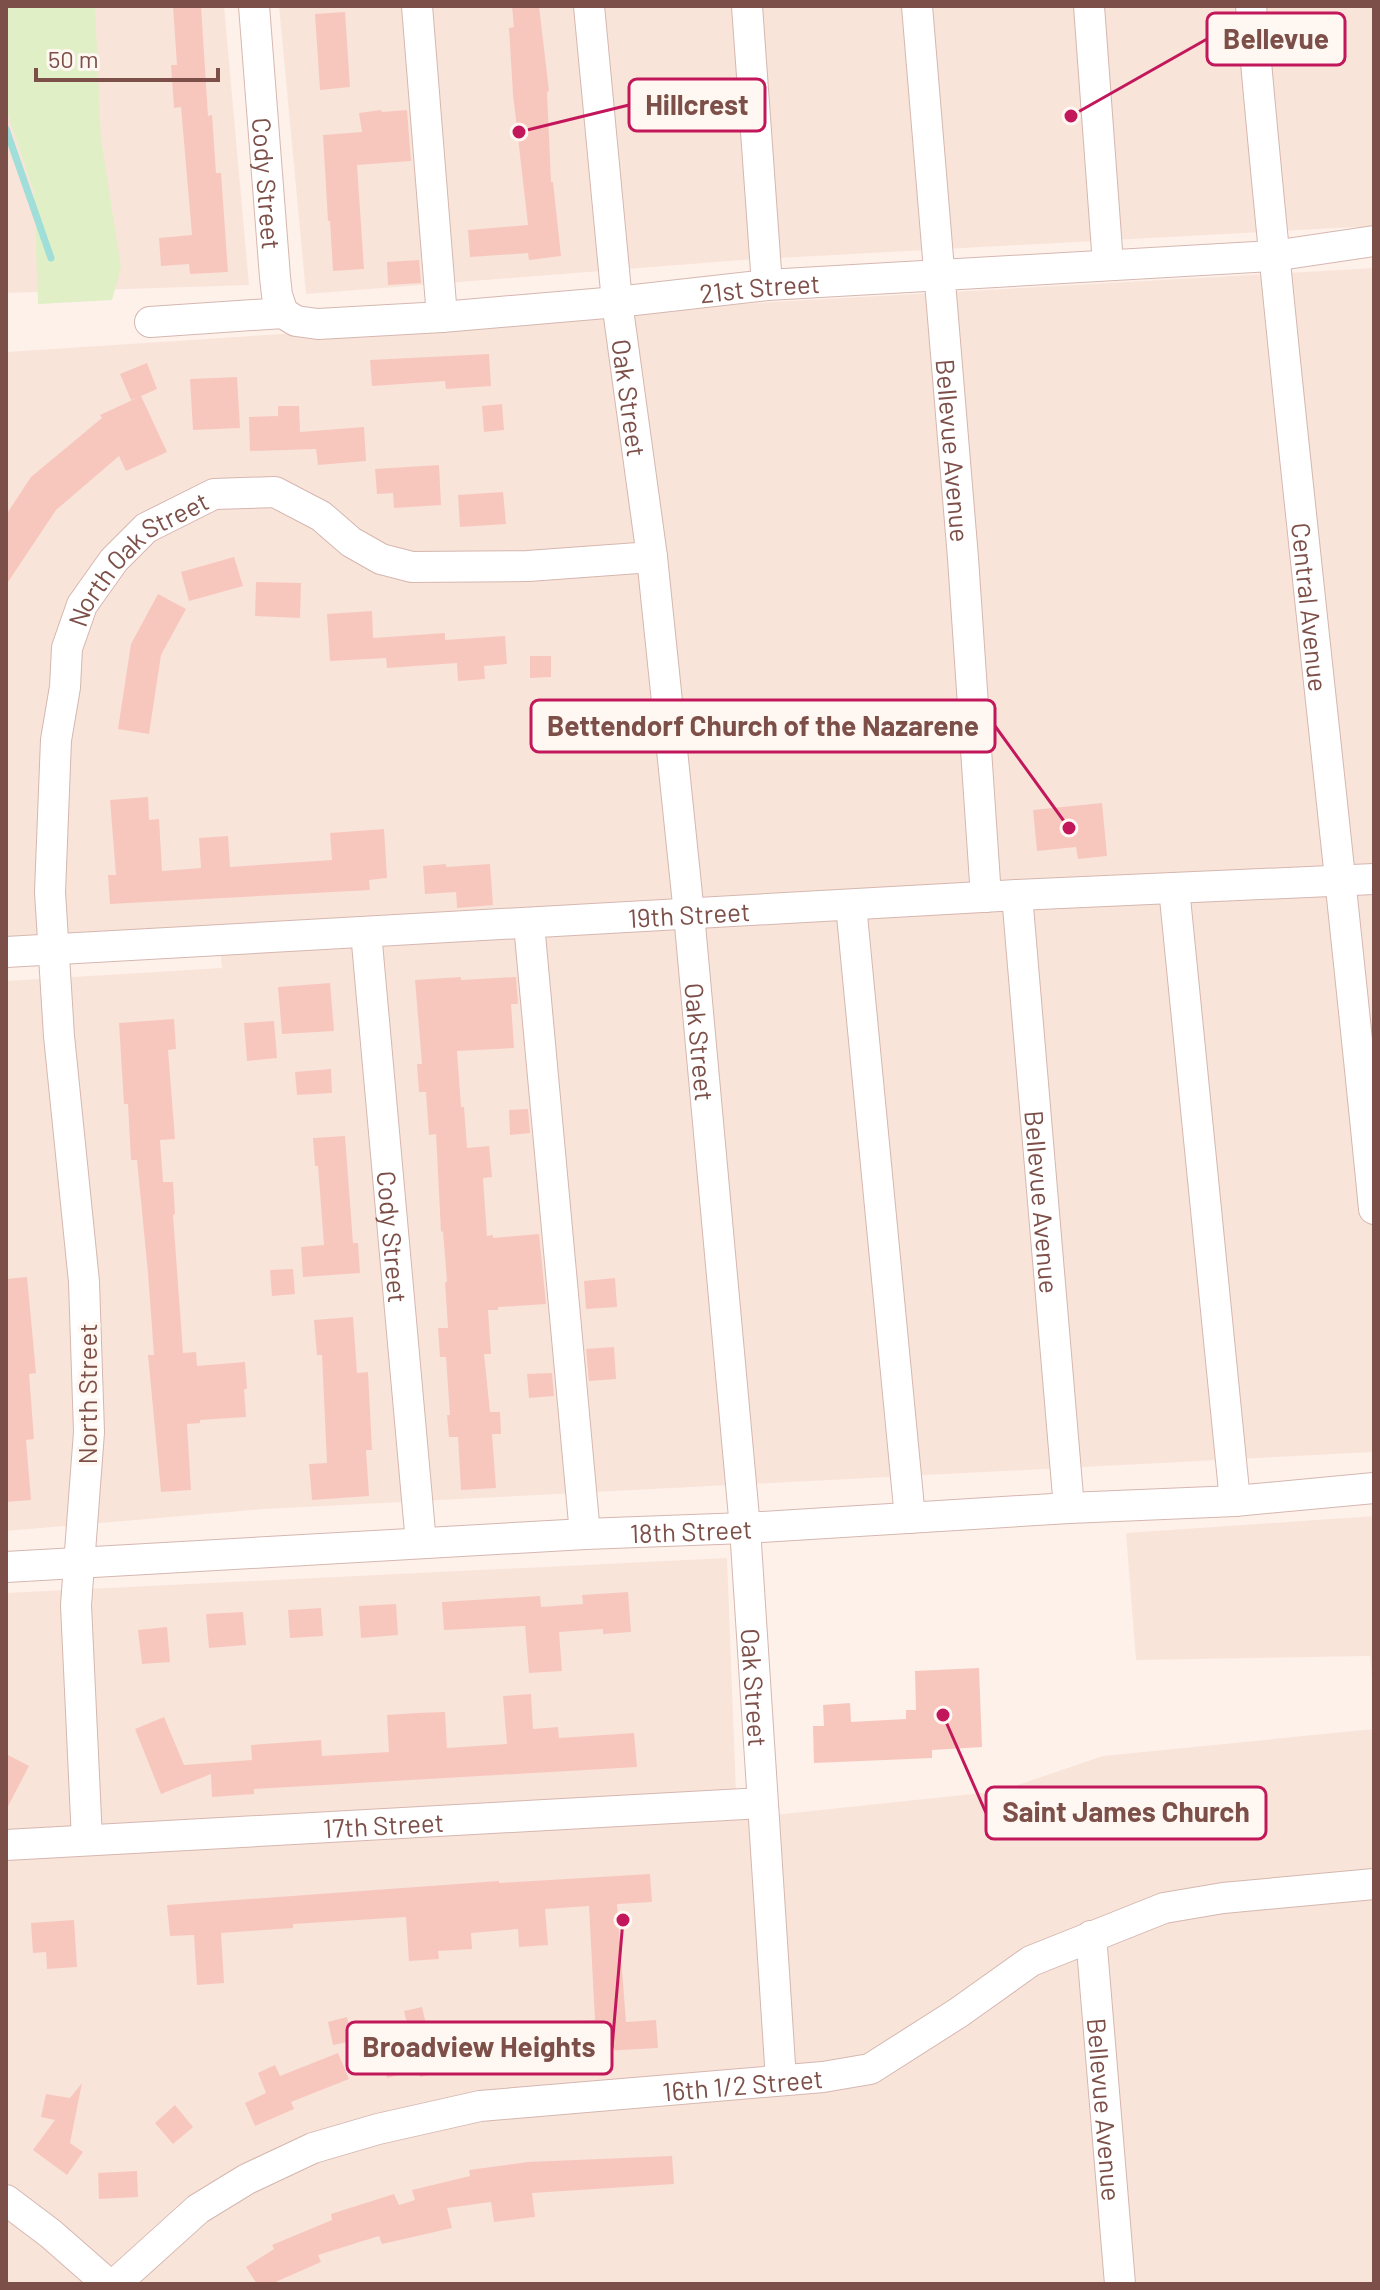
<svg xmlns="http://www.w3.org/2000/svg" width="1380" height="2290" viewBox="0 0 1380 2290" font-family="Barlow,sans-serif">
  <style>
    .residential { fill: #f9e4da }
    .green { fill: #e0efc5 }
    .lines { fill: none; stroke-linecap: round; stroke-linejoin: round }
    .stream { stroke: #a0ded9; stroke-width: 7 }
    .building { fill: #f7c7be }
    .minor-casing { stroke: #d5b7b0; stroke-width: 32 }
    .minor { stroke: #fff; stroke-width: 30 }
    .labels { text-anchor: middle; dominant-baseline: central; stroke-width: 7; stroke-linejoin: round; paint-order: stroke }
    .street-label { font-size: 26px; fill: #7d4f49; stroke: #fff7f2 }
    .leader { fill: none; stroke: #c2185b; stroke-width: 3 }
    .callout-dot { fill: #c2185b; stroke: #fff7f2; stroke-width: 3 }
    .callout { fill: #fff7f2; stroke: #c2185b; stroke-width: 3 }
    .callout-label { font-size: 28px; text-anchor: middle; font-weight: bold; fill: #7d4f49 }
  </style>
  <rect width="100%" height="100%" fill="#fef1ea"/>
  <g class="residential">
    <path d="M 6,6 L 224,6 L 249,285 L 6,293 Z"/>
    <path d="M 279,6 L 737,6 L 755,259 L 306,294 Z"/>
    <path d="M 760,6 L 1374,6 L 1374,226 L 778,258 Z"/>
    <path d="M 1374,268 L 1374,1452 L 265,1509 L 6,1531 L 6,981 L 222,968 L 218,928 L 6,938 L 6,352 L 773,302 Z"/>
    <path d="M 1374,1516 L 1374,1703 L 1370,1656 L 1136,1660 L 1126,1533 Z"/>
    <path d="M 727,1558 L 737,1819 L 1000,1791 L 1103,1756 L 1374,1729 L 1374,2284 L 6,2284 L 6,1593 Z"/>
  </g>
  <path class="green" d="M 6,6 L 95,6 L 101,139 L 121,267 L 112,300 L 38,304 L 34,193 L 6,109 Z"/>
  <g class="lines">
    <path class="stream" d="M 6,129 L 51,258"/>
  </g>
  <g class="building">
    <path d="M 173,6 L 201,6 L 208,116 L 212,115 L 216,173 L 221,173 L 228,272 L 190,274 L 189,264 L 161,266 L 159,238 L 192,235 L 181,107 L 174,108 L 171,65 L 177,65 Z"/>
    <path d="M 512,6 L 539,6 L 549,91 L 547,92 L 551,182 L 553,182 L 561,256 L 529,260 L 528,253 L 470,257 L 468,230 L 528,225 L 513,94 L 509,28 L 514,27 Z"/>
    <path d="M 345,12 L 350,87 L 320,90 L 315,14 Z"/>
    <path d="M 381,110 L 382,112 L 407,110 L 411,161 L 357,165 L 364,269 L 333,271 L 330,221 L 328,221 L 323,135 L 362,132 L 359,113 Z"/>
    <path d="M 419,260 L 421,283 L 388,285 L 387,262 Z"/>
    <path d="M 489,354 L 491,386 L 446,389 L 445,381 L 372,386 L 370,360 Z"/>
    <path d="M 147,363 L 157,389 L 141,396 L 167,452 L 126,471 L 119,456 L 56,510 L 6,585 L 6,515 L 31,477 L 102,418 L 100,415 L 139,397 L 131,400 L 120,374 Z"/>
    <path d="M 237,377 L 240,428 L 193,430 L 190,379 Z"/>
    <path d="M 502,404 L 504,430 L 484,432 L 482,406 Z"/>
    <path d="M 278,406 L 299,406 L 300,432 L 364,427 L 366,461 L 318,465 L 316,449 L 250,451 L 249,417 L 278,416 Z"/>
    <path d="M 439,465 L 441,505 L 394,508 L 393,493 L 377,494 L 375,469 Z"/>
    <path d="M 503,492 L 506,524 L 460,527 L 458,495 Z"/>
    <path d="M 234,557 L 243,586 L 189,601 L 181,572 Z"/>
    <path d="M 256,582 L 301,583 L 300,618 L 255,616 Z"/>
    <path d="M 158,594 L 186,609 L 161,655 L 149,734 L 118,729 L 131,644 Z"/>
    <path d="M 372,611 L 373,638 L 445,633 L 445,640 L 505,636 L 507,664 L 484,666 L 485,679 L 458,681 L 457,663 L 387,668 L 386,658 L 330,661 L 327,614 Z"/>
    <path d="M 530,656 L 551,656 L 551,677 L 530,678 Z"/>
    <path d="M 148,797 L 149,820 L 159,819 L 162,871 L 201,868 L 199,838 L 228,836 L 230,867 L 332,860 L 330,833 L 384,829 L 387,878 L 369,880 L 370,890 L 110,904 L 108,875 L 116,875 L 110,800 Z"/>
    <path d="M 1102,803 L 1107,856 L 1078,859 L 1076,847 L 1037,851 L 1033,810 Z"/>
    <path d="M 446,864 L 446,867 L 490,864 L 493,905 L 457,908 L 456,892 L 425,894 L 423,866 Z"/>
    <path d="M 461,977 L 461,980 L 516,977 L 518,1004 L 511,1004 L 514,1048 L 457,1051 L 461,1107 L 464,1107 L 467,1148 L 489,1146 L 492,1177 L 483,1178 L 487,1236 L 493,1235 L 493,1238 L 539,1234 L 546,1304 L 498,1307 L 498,1310 L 488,1310 L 491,1354 L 484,1354 L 490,1412 L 500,1412 L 501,1434 L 492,1434 L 496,1488 L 461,1490 L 458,1437 L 449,1437 L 447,1415 L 450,1415 L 446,1357 L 440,1357 L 438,1328 L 448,1328 L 445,1282 L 447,1282 L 443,1231 L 441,1232 L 436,1134 L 429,1135 L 426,1092 L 419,1092 L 417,1064 L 422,1064 L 415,980 Z"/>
    <path d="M 330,983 L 334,1031 L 282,1034 L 278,987 Z"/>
    <path d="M 174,1019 L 176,1049 L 168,1050 L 175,1139 L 160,1140 L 163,1182 L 173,1182 L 175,1214 L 173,1215 L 183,1353 L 196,1352 L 197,1366 L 245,1362 L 247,1389 L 244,1389 L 246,1417 L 200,1420 L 200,1423 L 187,1424 L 191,1490 L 161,1492 L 148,1355 L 154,1355 L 148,1273 L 137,1160 L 131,1160 L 128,1104 L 124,1104 L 119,1023 Z"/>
    <path d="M 274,1021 L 277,1058 L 247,1061 L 244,1023 Z"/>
    <path d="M 331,1069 L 332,1093 L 297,1095 L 295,1072 Z"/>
    <path d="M 528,1109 L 530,1133 L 510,1135 L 509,1110 Z"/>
    <path d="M 345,1136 L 353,1243 L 358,1243 L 360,1273 L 303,1277 L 301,1247 L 324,1245 L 318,1166 L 315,1166 L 313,1138 Z"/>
    <path d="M 293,1269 L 295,1294 L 272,1296 L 270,1270 Z"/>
    <path d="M 27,1277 L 36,1373 L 29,1374 L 34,1439 L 26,1440 L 31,1500 L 6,1502 L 6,1279 Z"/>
    <path d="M 615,1278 L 617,1307 L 586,1309 L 584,1281 Z"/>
    <path d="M 353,1317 L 357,1373 L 368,1372 L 372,1450 L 366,1450 L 369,1496 L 312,1500 L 309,1464 L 327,1463 L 322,1355 L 317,1355 L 314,1320 Z"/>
    <path d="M 614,1347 L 616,1379 L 589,1381 L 586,1349 Z"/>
    <path d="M 552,1373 L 554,1396 L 529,1398 L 527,1374 Z"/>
    <path d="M 628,1592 L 631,1632 L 603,1634 L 603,1629 L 559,1632 L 562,1671 L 529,1673 L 525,1626 L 444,1630 L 442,1602 L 540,1596 L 541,1607 L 583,1604 L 582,1595 Z"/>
    <path d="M 396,1604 L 398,1635 L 361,1638 L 359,1606 Z"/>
    <path d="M 321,1608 L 323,1636 L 290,1638 L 288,1610 Z"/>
    <path d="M 243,1612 L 246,1645 L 209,1648 L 206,1614 Z"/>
    <path d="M 167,1627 L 170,1662 L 142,1664 L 138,1630 Z"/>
    <path d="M 979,1668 L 982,1747 L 932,1750 L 932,1758 L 814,1763 L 813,1726 L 824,1726 L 823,1705 L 850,1703 L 851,1722 L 906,1719 L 906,1710 L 916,1710 L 915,1671 Z"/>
    <path d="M 531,1694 L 533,1729 L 558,1727 L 559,1738 L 634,1733 L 637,1767 L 254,1789 L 254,1794 L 212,1797 L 211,1774 L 161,1794 L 135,1729 L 164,1717 L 184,1765 L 252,1760 L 251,1745 L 321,1740 L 322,1756 L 389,1752 L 387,1715 L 417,1713 L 445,1712 L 447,1748 L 507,1744 L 503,1696 Z"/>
    <path d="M 6,1754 L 29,1766 L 6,1810 Z"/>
    <path d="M 650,1874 L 652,1902 L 617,1904 L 626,2022 L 656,2020 L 658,2048 L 491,2057 L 492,2062 L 435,2066 L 437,2073 L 420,2077 L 418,2070 L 387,2078 L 380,2047 L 411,2040 L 404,2011 L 422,2007 L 429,2037 L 521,2031 L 521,2025 L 595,2020 L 589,1906 L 545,1909 L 548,1945 L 519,1947 L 518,1929 L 471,1933 L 472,1949 L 438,1951 L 439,1959 L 409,1961 L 406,1917 L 293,1924 L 293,1928 L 221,1933 L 224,1983 L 197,1985 L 194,1935 L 170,1936 L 167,1905 L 499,1881 L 499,1883 Z"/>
    <path d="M 74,1920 L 77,1967 L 47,1969 L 46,1952 L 33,1953 L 31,1923 Z"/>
    <path d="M 347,2017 L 352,2041 L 333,2045 L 328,2022 Z"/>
    <path d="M 338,2053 L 349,2079 L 291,2102 L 294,2109 L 255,2126 L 245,2103 L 266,2093 L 258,2073 L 275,2065 L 280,2076 Z"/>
    <path d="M 82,2083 L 70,2143 L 83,2152 L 67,2175 L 33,2150 L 55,2120 L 41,2117 L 46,2094 L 70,2098 Z"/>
    <path d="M 175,2105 L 193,2127 L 173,2144 L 155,2123 Z"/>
    <path d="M 672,2156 L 674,2184 L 532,2193 L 535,2217 L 494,2222 L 491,2202 L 447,2208 L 452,2228 L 382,2244 L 379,2236 L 318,2255 L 321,2262 L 271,2284 L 257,2284 L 246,2267 L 274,2249 L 272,2245 L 332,2220 L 331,2214 L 394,2194 L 399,2205 L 415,2200 L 412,2190 L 470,2176 L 469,2170 L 528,2162 Z"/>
    <path d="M 137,2171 L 138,2197 L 99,2199 L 98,2173 Z"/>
  </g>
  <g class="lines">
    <defs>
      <g id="minor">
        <path id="s1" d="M 254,6 L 275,277 L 277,295 L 283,313"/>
        <path d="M 417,6 L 442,317"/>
        <path id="s2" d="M 589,6 L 617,302 L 652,557 L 689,914 L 745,1528 L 781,2080"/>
        <path d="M 747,6 L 767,285"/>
        <path id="s3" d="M 917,6 L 963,558 L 986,897"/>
        <path d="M 1089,6 L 1108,264"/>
        <path id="s4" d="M 1251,6 C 1286,408 1335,808 1374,1209"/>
        <path id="s5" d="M 150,322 L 283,313 L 296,321 L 318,324 L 442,317 L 617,302 L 767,285 L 1273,256 L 1374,241"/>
        <path d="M 1174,888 L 1235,1501"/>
        <path id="s6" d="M 1017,895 L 1069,1508"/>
        <path d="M 851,905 L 910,1518"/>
        <path d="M 529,924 L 585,1534"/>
        <path id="s7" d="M 366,932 L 421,1543"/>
        <path id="s8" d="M 6,952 L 1017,895 L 1374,879"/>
        <path id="s9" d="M 6,1567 L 585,1534 L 745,1528 L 1069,1508 L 1235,1501 L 1374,1488"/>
        <path id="s10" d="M 87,1840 L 76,1605 L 89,1432 L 84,1282 L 59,1036 L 50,892 L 56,740 L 65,687 L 67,648 L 82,605 L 114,560 L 146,528 L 214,494 L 275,492 L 321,516 L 351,542 L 381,559 L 412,567 L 528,566 L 652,557"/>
        <path id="s11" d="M 6,1845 L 762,1803"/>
        <path id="s12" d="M 1091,1936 L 1120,2284"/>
        <path d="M 6,2200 L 51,2234 L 108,2284"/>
        <path id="s13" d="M 115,2284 L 198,2209 L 247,2179 L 313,2148 L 378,2129 L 480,2106 L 823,2077 L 870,2069 L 958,2013 L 1031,1961 L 1164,1908 L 1223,1898 L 1374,1884"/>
      </g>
    </defs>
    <use href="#minor" class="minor-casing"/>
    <use href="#minor" class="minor"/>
  </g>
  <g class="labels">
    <g class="street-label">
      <text stroke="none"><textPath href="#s1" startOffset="178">Cody Street</textPath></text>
      <text stroke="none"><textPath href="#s5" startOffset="614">21st Street</textPath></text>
      <text stroke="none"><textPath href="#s2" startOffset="394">Oak Street</textPath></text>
      <text stroke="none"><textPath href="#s3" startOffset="446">Bellevue Avenue</textPath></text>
      <text stroke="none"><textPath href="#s10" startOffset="1314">North Oak Street</textPath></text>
      <text stroke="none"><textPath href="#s4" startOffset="604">Central Avenue</textPath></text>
      <text stroke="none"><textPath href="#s8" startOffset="684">19th Street</textPath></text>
      <text stroke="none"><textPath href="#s2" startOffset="1042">Oak Street</textPath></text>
      <text stroke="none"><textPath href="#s6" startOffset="308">Bellevue Avenue</textPath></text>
      <text stroke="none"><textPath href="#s7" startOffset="306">Cody Street</textPath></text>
      <text transform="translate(86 1394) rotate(-90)">North Street</text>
      <text stroke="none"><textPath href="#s9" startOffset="686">18th Street</textPath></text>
      <text stroke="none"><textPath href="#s2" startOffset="1690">Oak Street</textPath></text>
      <text stroke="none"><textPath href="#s11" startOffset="378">17th Street</textPath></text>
      <text stroke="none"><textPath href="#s13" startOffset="678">16th 1/2 Street</textPath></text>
      <text stroke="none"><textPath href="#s12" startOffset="174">Bellevue Avenue</textPath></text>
    </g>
  </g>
  <path class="leader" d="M1071 116L1207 39M519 132L629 105M1069 828L995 726M943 1715L986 1813M623 1920L612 2048"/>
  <g class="callout-dot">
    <circle cx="1071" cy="116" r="8"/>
    <circle cx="519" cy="132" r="8"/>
    <circle cx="1069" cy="828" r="8"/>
    <circle cx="943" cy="1715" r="8"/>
    <circle cx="623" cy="1920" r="8"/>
  </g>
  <g class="callout">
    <rect x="1207" y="13" width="138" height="52" rx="8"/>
    <rect x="629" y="79" width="136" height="52" rx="8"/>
    <rect x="531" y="700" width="464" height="52" rx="8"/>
    <rect x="986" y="1787" width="280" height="52" rx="8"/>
    <rect x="347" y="2022" width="265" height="52" rx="8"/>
  </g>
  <g class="callout-label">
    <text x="1276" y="49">Bellevue</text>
    <text x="697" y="115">Hillcrest</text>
    <text x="763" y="736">Bettendorf Church of the Nazarene</text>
    <text x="1126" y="1822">Saint James Church</text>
    <text x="479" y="2057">Broadview Heights</text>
  </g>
  <rect width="1380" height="2290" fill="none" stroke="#7d4f49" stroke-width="16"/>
  <path d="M36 68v12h182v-12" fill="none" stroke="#7d4f49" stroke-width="4"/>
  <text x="48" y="68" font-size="24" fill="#7d4f49" stroke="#fff7f2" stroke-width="6" paint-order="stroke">50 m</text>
</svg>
